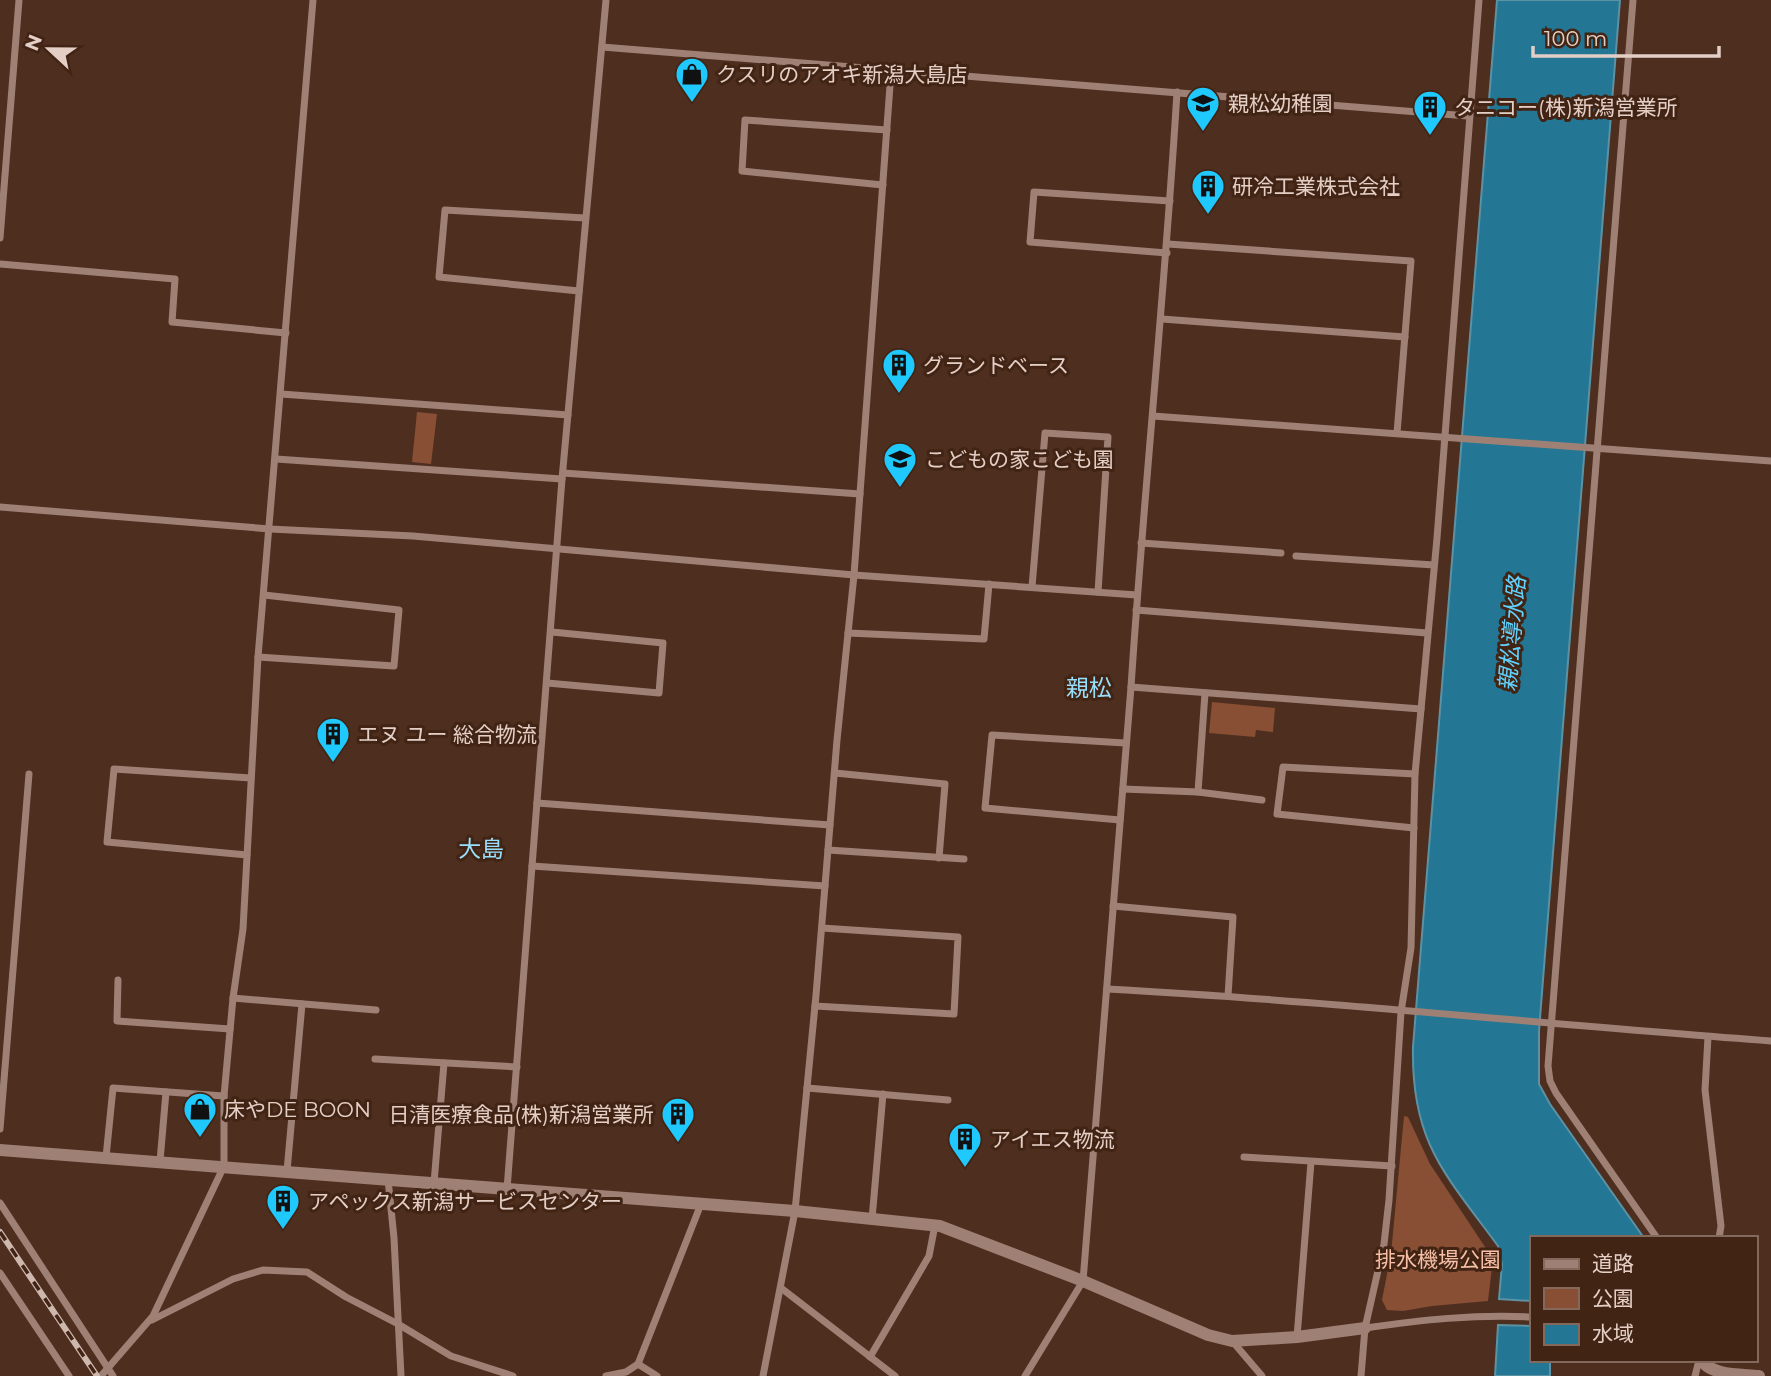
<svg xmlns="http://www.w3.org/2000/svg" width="1771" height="1376" viewBox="0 0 1771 1376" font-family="Montserrat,'Noto Sans JP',sans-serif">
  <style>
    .green { fill: #884f34 }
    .water { fill: #237794; stroke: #5d91a3; stroke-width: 2 }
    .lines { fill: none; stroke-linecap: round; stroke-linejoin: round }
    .minor { stroke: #9e8174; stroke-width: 7 }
    .tertiary { stroke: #9e8174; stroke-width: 12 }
    .rail-casing { stroke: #ceb7ad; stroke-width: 6 }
    .rail { stroke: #422415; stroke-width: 3.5; stroke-dasharray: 10; stroke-linecap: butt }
    .labels { text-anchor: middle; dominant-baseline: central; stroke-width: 6; stroke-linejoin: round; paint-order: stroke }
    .poi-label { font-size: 21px; fill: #e4cfc6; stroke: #422415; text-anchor: start }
    .park-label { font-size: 21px; fill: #f6bfa6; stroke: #422415 }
    .water-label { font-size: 23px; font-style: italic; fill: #60d2fd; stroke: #422415 }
    .neighbourhood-label { font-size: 23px; fill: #99dffc; stroke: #422415 }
  </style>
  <rect width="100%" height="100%" fill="#4d2e1f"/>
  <g class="green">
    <path d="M 417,412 L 437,414 L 431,464 L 412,462 Z"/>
    <path d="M 1212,702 L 1275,708 L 1273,732 L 1256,730 L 1255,737 L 1209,733 Z"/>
    <path d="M 1404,1116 L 1408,1117 L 1430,1164 L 1493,1259 L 1488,1301 L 1432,1306 L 1403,1311 L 1387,1310 L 1382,1300 L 1391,1254 Z"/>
  </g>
  <g class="water">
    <path d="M 1497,0 L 1620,0 L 1539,1031 L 1539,1084 L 1550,1104 L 1644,1238 L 1531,1238 L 1531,1301 L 1499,1299 L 1502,1264 L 1498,1246 C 1445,1174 1411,1142 1413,1047 Z"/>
    <path d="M 1498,1325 L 1531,1326 L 1531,1360 L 1550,1360 L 1550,1376 L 1495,1376 Z"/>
  </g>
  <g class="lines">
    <g class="minor">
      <path d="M 1633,0 L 1548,1066 L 1550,1081 L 1556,1093 L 1657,1238"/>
      <path d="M 602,47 C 890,72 1179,92 1468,116"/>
      <path d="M 883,185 L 742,171 L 745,120 L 887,130"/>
      <path d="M 0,238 L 19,0"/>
      <path d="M 1168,244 L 1411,261 L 1397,433"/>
      <path d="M 1167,253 L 1030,242 L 1034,192 L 1170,201"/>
      <path d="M 0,264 L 175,279 L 172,322 L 286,333"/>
      <path d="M 579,291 L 439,277 L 445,210 L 585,218"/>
      <path d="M 1162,319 L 1405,337"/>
      <path d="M 281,394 L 568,415"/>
      <path d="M 1153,416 L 1771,461"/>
      <path d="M 276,459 L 562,479"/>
      <path d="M 563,473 L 860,494"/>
      <path d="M 0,507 L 270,529 L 413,536 L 854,575 L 1137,595"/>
      <path d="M 1141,543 L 1281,553"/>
      <path d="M 1296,556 L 1434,565"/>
      <path d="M 1032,587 L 1045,433 L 1108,437 L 1098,592"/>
      <path d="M 1136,610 L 1427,633"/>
      <path d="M 848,633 L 984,639 L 989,584"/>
      <path d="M 258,657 L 394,666 L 399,610 L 264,595"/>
      <path d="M 547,683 L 659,693 L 663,643 L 552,632"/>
      <path d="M 1131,687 L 1421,709"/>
      <path d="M 835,773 L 945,784 L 939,858"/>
      <path d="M 1123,789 L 1198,792 L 1262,800"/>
      <path d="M 1198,792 L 1205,693"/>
      <path d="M 537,803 L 830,825"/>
      <path d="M 1120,820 L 985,808 L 992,735 L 1125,743"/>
      <path d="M 1414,828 L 1277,814 L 1283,767 L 1415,774"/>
      <path d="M 828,850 L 964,859"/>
      <path d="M 247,855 L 107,842 L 114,769 L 251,778"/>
      <path d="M 532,866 L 825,886"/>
      <path d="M 1113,906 L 1233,917 L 1228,996"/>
      <path d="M 118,980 L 117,1021 L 230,1029"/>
      <path d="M 1107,989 C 1329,1001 1550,1025 1771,1041"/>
      <path d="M 233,998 L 376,1010"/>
      <path d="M 815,1006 L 954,1014 L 958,937 L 822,928"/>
      <path d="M 1708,1037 L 1705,1090 L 1721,1226 L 1719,1238"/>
      <path d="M 375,1059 L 517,1067"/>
      <path d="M 807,1088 L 948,1100"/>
      <path d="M 0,1129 L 29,774"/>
      <path d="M 106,1157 L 113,1088 L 224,1096"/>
      <path d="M 1244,1157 L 1392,1166"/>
      <path d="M 160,1161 L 166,1092"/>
      <path d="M 287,1171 L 302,1004"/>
      <path d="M 388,1179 L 394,1238 L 401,1376"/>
      <path d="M 434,1183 L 444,1063"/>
      <path d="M 507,1189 L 562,479 L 606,0"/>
      <path d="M 0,1203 L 113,1376"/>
      <path d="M 872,1219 L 883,1094"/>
      <path d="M 0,1273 L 69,1376"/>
      <path d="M 781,1288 L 895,1376"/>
      <path d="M 152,1320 L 233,1279 L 263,1270 L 307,1272 L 346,1297 L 398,1324 L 451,1356 L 513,1376"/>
      <path d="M 1365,1328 C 1421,1320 1475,1314 1531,1317"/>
      <path d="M 1297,1337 L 1311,1162"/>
      <path d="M 1233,1342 L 1262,1376"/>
      <path d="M 870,1357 L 929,1256 L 935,1225"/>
      <path d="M 638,1364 L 657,1376"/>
      <path d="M 101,1376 L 153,1316 L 224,1166 L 224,1096 L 233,998 L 243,929 L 258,657 L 313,0"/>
      <path d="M 606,1376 L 626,1372 L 638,1364 L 701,1204"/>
      <path d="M 763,1376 L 795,1211 L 816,995 L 837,740 L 854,575 L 891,72"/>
      <path d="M 1025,1376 L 1083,1281 L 1131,687 C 1144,489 1165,291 1177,92"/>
      <path d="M 1361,1376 L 1365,1328 L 1384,1244 L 1389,1200 L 1401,1012 L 1411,948 L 1415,774 L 1437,538 L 1479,0"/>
      <path d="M 1695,1376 L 1699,1360"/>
    </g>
    <g class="tertiary">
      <path d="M 0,1150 L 795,1211 L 940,1226 L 1083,1281 L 1208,1335 L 1232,1341 L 1297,1337 L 1365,1328"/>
      <path d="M 1701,1360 C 1712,1376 1740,1374 1759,1376"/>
    </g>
    <defs>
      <path id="rail" d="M 0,1232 L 97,1376"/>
    </defs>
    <use href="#rail" class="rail-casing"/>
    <use href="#rail" class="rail"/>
  </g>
  <defs>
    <symbol id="shop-pin" viewBox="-11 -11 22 30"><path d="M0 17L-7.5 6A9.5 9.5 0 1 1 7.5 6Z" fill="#20c9fd" stroke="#422415"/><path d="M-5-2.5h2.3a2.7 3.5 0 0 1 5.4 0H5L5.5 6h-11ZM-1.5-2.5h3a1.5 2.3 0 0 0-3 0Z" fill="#111"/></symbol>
    <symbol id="school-pin" viewBox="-11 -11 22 30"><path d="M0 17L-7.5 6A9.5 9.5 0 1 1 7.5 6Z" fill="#20c9fd" stroke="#422415"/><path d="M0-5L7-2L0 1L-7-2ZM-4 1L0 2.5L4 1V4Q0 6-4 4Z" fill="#111"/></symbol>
    <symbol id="building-pin" viewBox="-11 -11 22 30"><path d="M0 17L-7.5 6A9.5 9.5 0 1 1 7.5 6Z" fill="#20c9fd" stroke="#422415"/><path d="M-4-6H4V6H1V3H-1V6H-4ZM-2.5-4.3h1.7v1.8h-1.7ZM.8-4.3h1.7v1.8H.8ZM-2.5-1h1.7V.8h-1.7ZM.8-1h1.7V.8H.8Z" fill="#111"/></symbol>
  </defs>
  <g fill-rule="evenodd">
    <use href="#shop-pin" x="673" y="55" width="38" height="52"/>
    <use href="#school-pin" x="1184" y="84" width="38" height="52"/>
    <use href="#building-pin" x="1411" y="88" width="38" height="52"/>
    <use href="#building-pin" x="1189" y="167" width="38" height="52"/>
    <use href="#building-pin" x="880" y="346" width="38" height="52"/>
    <use href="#school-pin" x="881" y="440" width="38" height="52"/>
    <use href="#building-pin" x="314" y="715" width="38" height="52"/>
    <use href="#shop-pin" x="181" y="1090" width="38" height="52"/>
    <use href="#building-pin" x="659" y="1095" width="38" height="52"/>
    <use href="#building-pin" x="946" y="1120" width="38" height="52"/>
    <use href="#building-pin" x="264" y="1182" width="38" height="52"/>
  </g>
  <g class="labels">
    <g class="poi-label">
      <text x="716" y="74">クスリのアオキ新潟大島店</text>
      <text x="1228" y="103">親松幼稚園</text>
      <text x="1454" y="107">タニコー(株)新潟営業所</text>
      <text x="1232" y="186">研冷工業株式会社</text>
      <text x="923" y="365">グランドベース</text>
      <text x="925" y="459">こどもの家こども園</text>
      <text x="358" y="734">エヌ ユー 総合物流</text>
      <text x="224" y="1109">床やDE BOON</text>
      <text x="654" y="1114" text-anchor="end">日清医療食品(株)新潟営業所</text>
      <text x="990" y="1139">アイエス物流</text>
      <text x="308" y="1201">アペックス新潟サービスセンター</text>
    </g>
    <g class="park-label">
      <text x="1438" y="1259">排水機場公園</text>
    </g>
    <g class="water-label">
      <text transform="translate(1512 634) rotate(-85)">親松導水路</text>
    </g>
    <g class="neighbourhood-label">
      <text x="1089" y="688">親松</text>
      <text x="481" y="849">大島</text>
    </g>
  </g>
  <rect x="1530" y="1236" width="228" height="126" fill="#422415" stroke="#83685c" stroke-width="2"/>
  <rect x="1544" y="1259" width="35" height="10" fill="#9e8174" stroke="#83685c" stroke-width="2"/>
  <text x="1592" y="1271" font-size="21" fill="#e4cfc6">道路</text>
  <rect x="1544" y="1288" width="35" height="21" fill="#884f34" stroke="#83685c" stroke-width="2"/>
  <text x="1592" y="1306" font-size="21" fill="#e4cfc6">公園</text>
  <rect x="1544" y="1324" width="35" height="21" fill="#237794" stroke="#83685c" stroke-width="2"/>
  <text x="1592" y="1341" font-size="21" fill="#e4cfc6">水域</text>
  <g transform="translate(49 49) rotate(292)" stroke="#422415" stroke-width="5" paint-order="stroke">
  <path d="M0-5L12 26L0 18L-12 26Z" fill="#e4cfc6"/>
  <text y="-10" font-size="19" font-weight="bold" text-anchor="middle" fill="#e4cfc6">N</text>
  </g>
  <path d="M1533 46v10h186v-10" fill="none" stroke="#e4cfc6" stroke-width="3.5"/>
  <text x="1544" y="46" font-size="21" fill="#e4cfc6" stroke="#422415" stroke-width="5" paint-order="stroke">100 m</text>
</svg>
